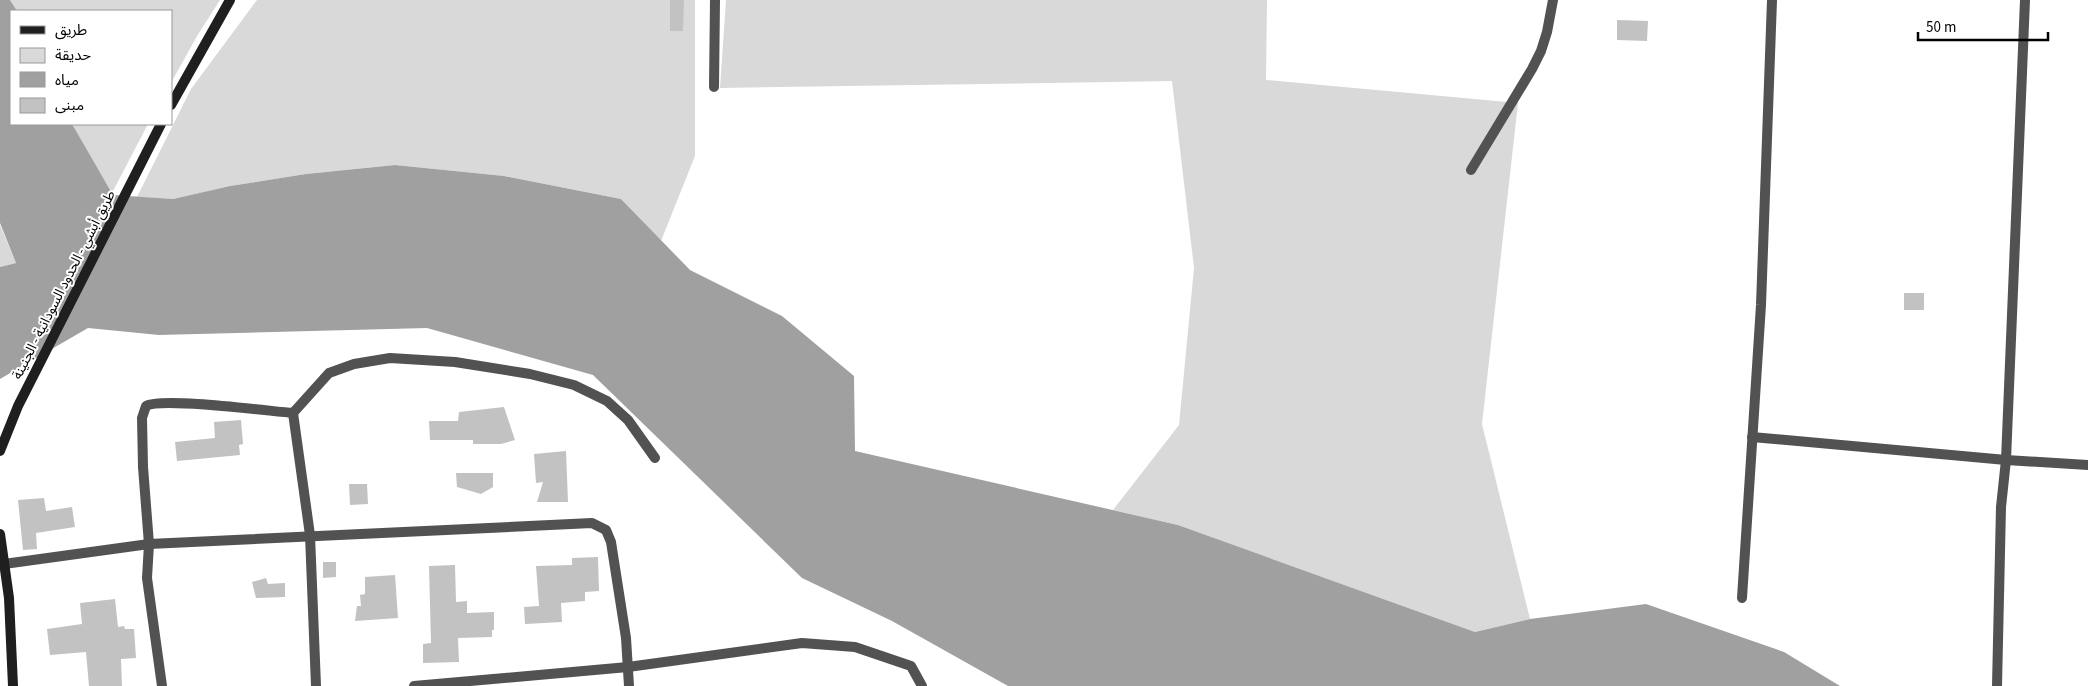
<svg xmlns="http://www.w3.org/2000/svg" width="2088" height="686" viewBox="0 0 2088 686" font-family="'Source Sans 3','Noto Sans Arabic',sans-serif">
  <style>
    .green { fill: #d9d9d9 }
    .water { fill: #a0a0a0 }
    .building { fill: #c2c2c2 }
    .lines { fill: none; stroke-linecap: round; stroke-linejoin: round }
    .street { stroke: #525252; stroke-width: 10 }
    .secondary { stroke: #1f1f1f; stroke-width: 10 }
    .labels { text-anchor: middle; dominant-baseline: central; stroke-width: 4; stroke-linejoin: round; paint-order: stroke }
    .street-label { font-size: 14px; fill: #000; stroke: #fff }
  </style>
  <rect width="100%" height="100%" fill="#fff"/>
  <g class="green">
    <path d="M 10,0 L 220,0 L 197,36 L 171,83 L 171,11 L 17,11 Z"/>
    <path d="M 257,0 L 695,0 L 695,156 L 661,241 L 621,199 L 504,176 L 395,165 L 306,174 L 230,186 L 173,199 L 137,197 L 191,89 Z"/>
    <path d="M 726,0 L 1267,0 L 1266,80 L 1518,103 L 1482,424 L 1530,619 L 1475,632 L 1178,525 L 1113,510 L 1179,425 L 1194,268 L 1172,81 L 720,88 Z"/>
    <path d="M 73,124 L 148,124 L 112,193 L 76,133 Z"/>
    <path d="M 0,225 L 16,263 L 0,267 Z"/>
  </g>
  <path class="water" d="M 0,0 L 10,0 L 17,11 L 11,11 L 11,124 L 72,124 L 113,195 L 173,199 L 230,186 L 306,174 L 395,165 L 504,176 L 621,199 L 690,270 L 782,316 L 854,376 L 855,451 L 1178,525 L 1475,632 L 1530,619 L 1646,604 L 1784,652 L 1840,686 L 1008,686 L 892,621 L 802,578 L 593,375 L 427,328 L 159,335 L 88,328 L 0,379 L 0,267 L 16,263 L 0,223 Z"/>
  <g class="building">
    <path d="M 670,0 L 684,0 L 683,31 L 670,31 Z"/>
    <path d="M 1617,20 L 1648,21 L 1647,41 L 1617,40 Z"/>
    <rect x="1904" y="293" width="20" height="17"/>
    <path d="M 504,407 L 515,440 L 501,444 L 473,444 L 473,440 L 430,440 L 429,421 L 458,421 L 459,412 Z"/>
    <path d="M 241,420 L 243,444 L 239,445 L 240,455 L 177,461 L 175,442 L 215,438 L 214,422 Z"/>
    <path d="M 566,451 L 568,502 L 537,502 L 543,482 L 536,483 L 534,454 Z"/>
    <path d="M 456,473 L 493,473 L 493,487 L 481,494 L 457,487 Z"/>
    <path d="M 349,484 L 367,484 L 368,504 L 350,505 Z"/>
    <path d="M 44,498 L 46,511 L 72,507 L 75,527 L 36,533 L 37,549 L 23,550 L 18,500 Z"/>
    <path d="M 598,557 L 599,591 L 585,592 L 585,601 L 561,603 L 562,622 L 525,624 L 524,607 L 539,606 L 536,566 L 572,565 L 572,558 Z"/>
    <path d="M 323,562 L 336,562 L 336,577 L 323,578 Z"/>
    <path d="M 455,565 L 456,602 L 467,601 L 467,613 L 494,612 L 494,630 L 492,630 L 492,637 L 458,638 L 459,662 L 423,663 L 423,644 L 431,643 L 429,566 Z"/>
    <path d="M 395,575 L 398,618 L 355,621 L 357,606 L 361,606 L 360,595 L 365,594 L 365,577 Z"/>
    <path d="M 266,578 L 268,584 L 285,583 L 285,597 L 256,598 L 252,582 Z"/>
    <path d="M 115,599 L 118,627 L 124,626 L 125,629 L 134,629 L 136,658 L 121,659 L 122,686 L 89,686 L 86,652 L 50,655 L 47,629 L 82,624 L 80,603 Z"/>
  </g>
  <g class="lines">
    <g class="street">
      <path d="M 714,87 L 715,0"/>
      <path d="M 1471,170 L 1532,69 L 1541,51 L 1547,32 L 1553,0"/>
      <path d="M 293,413 L 310,535 L 316,686"/>
      <path d="M 1752,437 L 2006,460 L 2088,465"/>
      <path d="M 4,564 L 149,544 L 592,523 L 606,530 L 611,542 L 626,638 L 629,686"/>
      <path d="M 1742,598 L 1761,305 L 1772,0"/>
      <path d="M 162,686 L 147,578 L 149,544 L 143,467 L 142,418 L 146,406 C 162,397 268,411 293,413 L 329,373 L 354,364 L 390,358 L 455,362 L 530,374 L 574,385 L 607,401 L 628,420 L 655,458"/>
      <path d="M 414,686 L 628,667 L 802,643 L 855,647 L 911,666 L 922,686"/>
      <path d="M 1997,686 L 2001,507 L 2006,460 L 2025,0"/>
    </g>
    <g class="secondary">
      <path d="M 171,105 L 230,0"/>
      <path d="M 0,451 L 18,406 L 161,124"/>
      <path d="M 0,534 L 9,598 L 13,686"/>
    </g>
  </g>
  <g class="labels">
    <g class="street-label">
      <text transform="translate(64 285) rotate(-63)">طريق أبشي - الحدود السودانية - الجنينة</text>
    </g>
  </g>
  <rect x="10" y="10" width="162" height="115" fill="#ffffff" stroke="#999999"/>
  <rect x="20" y="26" width="25" height="8" fill="#1f1f1f" stroke="#999999"/>
  <text x="55" y="35" font-size="15" fill="#000000">طريق</text>
  <rect x="20" y="48" width="25" height="15" fill="#d9d9d9" stroke="#999999"/>
  <text x="55" y="60" font-size="15" fill="#000000">حديقة</text>
  <rect x="20" y="72" width="25" height="15" fill="#a0a0a0" stroke="#999999"/>
  <text x="55" y="85" font-size="15" fill="#000000">مياه</text>
  <rect x="20" y="98" width="25" height="15" fill="#c2c2c2" stroke="#999999"/>
  <text x="55" y="110" font-size="15" fill="#000000">مبنى</text>
  <path d="M1918 32v8h130v-8" fill="none" stroke="#000000" stroke-width="2.5"/>
  <text x="1926" y="32" font-size="15" fill="#000000" stroke="#ffffff" stroke-width="4" paint-order="stroke">50 m</text>
</svg>
